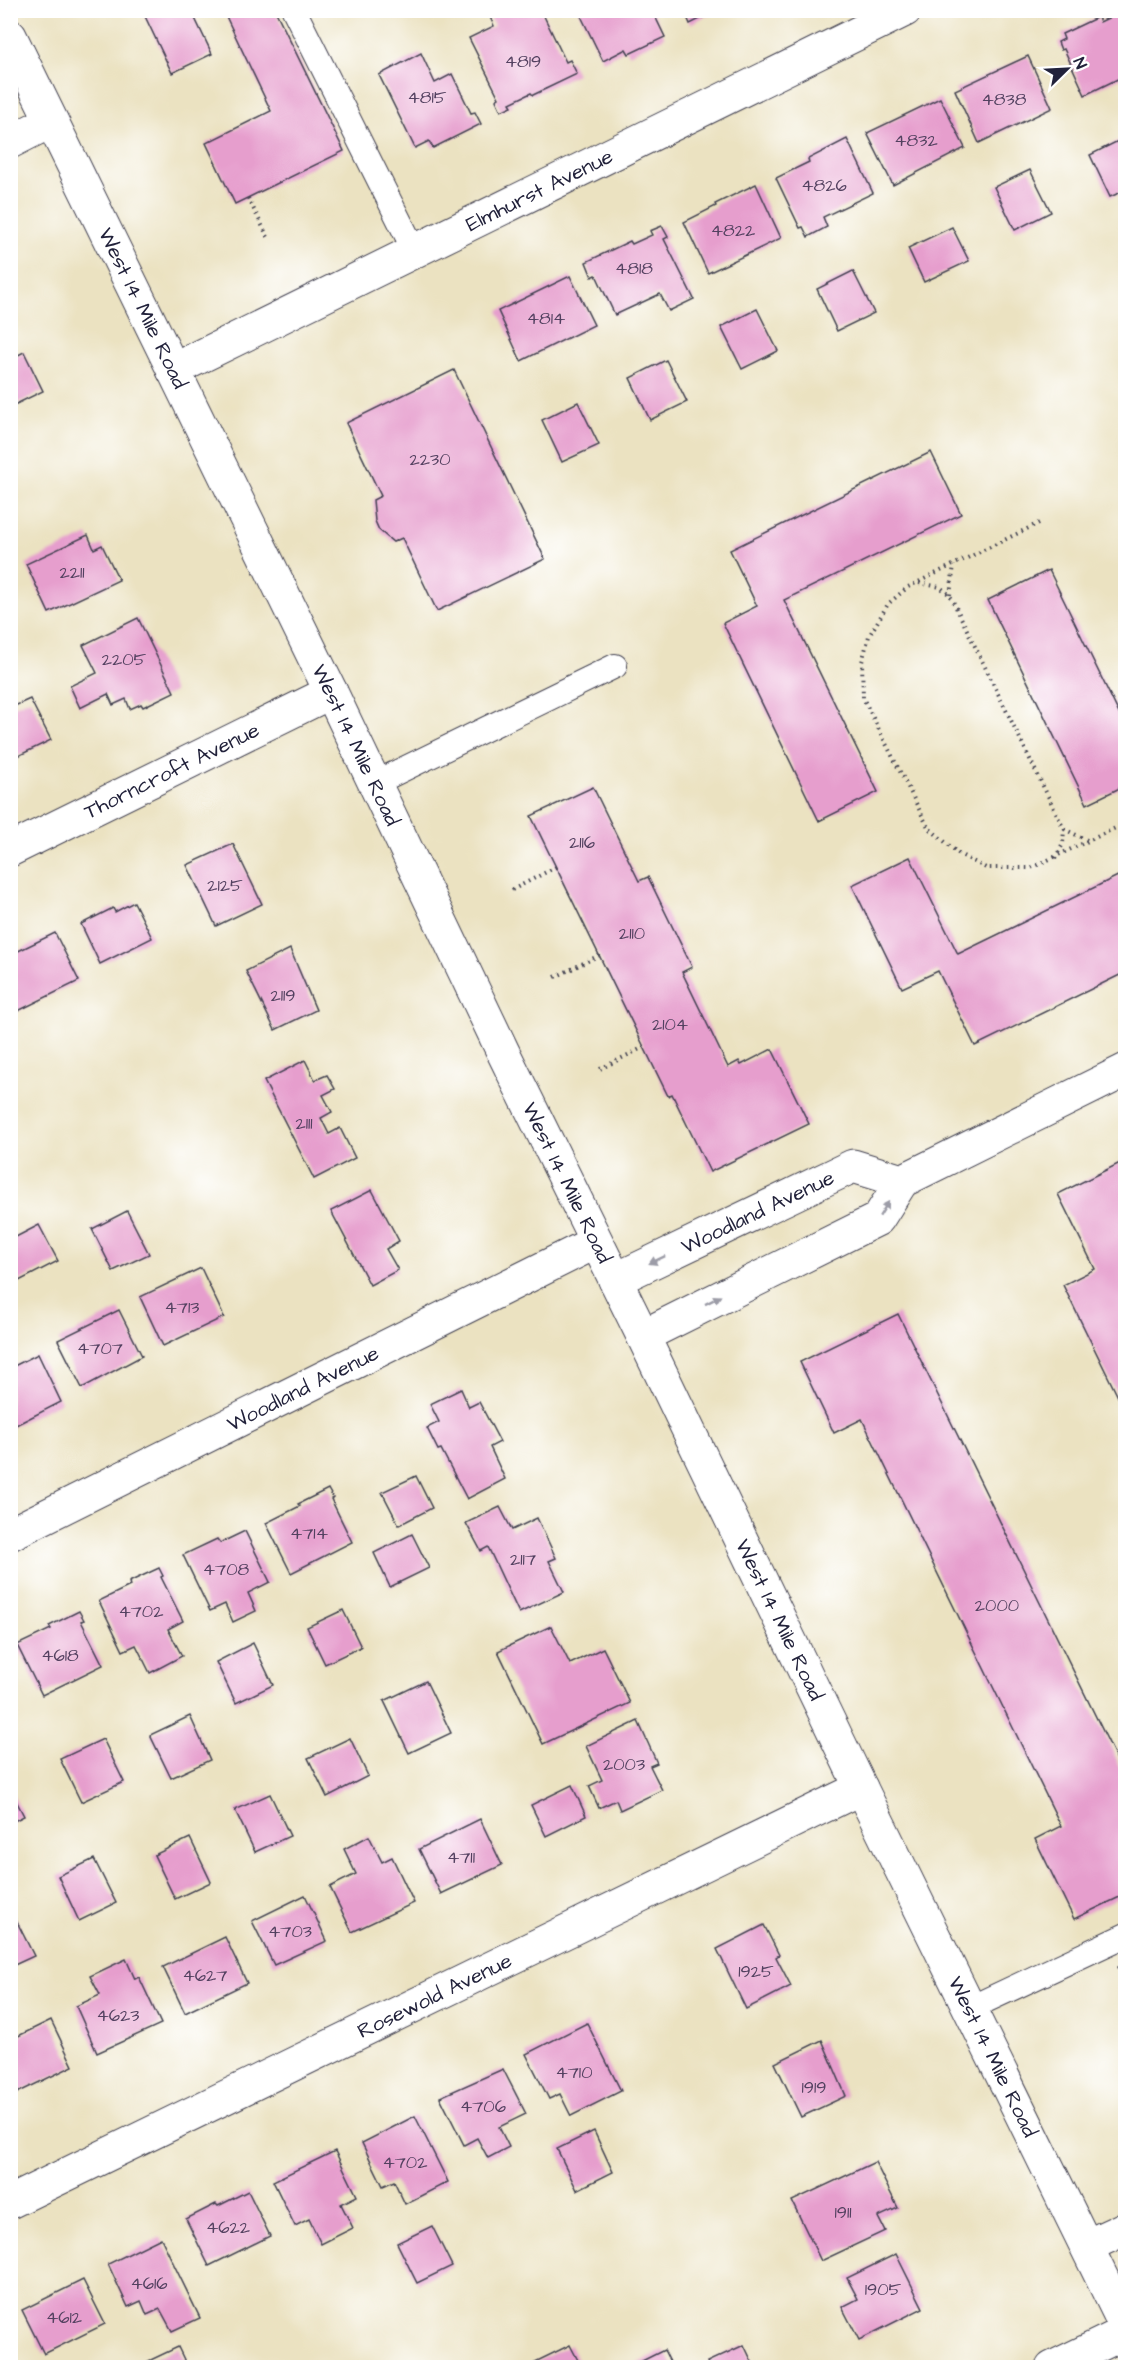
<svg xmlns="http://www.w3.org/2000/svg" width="1136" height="2378" viewBox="0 0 1136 2378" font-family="'Architects Daughter',sans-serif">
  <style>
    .building { fill: #e69ecd }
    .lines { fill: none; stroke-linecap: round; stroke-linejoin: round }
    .service-casing { stroke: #403f4f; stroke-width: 26 }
    .minor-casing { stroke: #403f4f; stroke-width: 35 }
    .secondary-casing { stroke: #403f4f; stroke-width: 35 }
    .path { stroke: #403f4f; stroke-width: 4; stroke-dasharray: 1.5 4.5; stroke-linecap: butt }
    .service { stroke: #fff; stroke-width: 24 }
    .minor { stroke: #fff; stroke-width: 33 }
    .secondary { stroke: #fff; stroke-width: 33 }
    .oneway { fill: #9c9ca7 }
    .labels { text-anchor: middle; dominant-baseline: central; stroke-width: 6; stroke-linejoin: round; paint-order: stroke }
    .number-label { font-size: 18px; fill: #534160 }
    .street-label { font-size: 21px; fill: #22223b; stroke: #fff }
  </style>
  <rect width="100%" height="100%" fill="#fff"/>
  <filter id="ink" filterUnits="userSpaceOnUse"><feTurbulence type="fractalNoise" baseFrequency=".0167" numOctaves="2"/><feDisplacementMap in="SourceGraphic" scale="12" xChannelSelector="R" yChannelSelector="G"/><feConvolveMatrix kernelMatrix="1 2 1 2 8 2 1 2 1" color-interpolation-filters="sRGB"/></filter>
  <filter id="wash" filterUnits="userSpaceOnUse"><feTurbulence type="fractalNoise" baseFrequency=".008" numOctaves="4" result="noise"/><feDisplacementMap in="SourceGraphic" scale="24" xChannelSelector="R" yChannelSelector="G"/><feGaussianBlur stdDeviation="1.35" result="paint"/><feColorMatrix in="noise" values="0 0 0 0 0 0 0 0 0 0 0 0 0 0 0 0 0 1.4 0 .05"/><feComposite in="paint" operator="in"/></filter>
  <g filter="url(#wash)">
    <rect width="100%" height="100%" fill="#ebe2c1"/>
    <g id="blocks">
      <g class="building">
        <path d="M 142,10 L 191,10 L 212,54 L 172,73 Z"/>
        <path d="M 223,10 L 275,10 L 344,151 L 235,204 L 206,143 L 271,111 Z"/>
        <path d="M 504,10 L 541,10 L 566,62 L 570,60 L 577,74 L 533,95 L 531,93 L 510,103 L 512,106 L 501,111 L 496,100 L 499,98 L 469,38 L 494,26 L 490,17 Z"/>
        <path d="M 578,10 L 652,10 L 665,37 L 629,54 L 626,49 L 603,61 Z"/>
        <path d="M 684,10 L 718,10 L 690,24 Z"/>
        <path d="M 1123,11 L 1126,17 L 1126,75 L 1085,95 L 1064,49 L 1061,50 L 1058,42 L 1064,39 L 1062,34 L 1098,17 L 1100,22 Z"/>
        <path d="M 421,53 L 435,83 L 452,74 L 471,113 L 475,112 L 481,124 L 433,148 L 429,141 L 415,148 L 379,75 Z"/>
        <path d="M 1028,56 L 1052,108 L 979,143 L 955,90 Z"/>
        <path d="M 940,98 L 965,148 L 893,185 L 867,133 Z"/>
        <path d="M 1126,137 L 1126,190 L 1110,197 L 1090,155 Z"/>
        <path d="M 847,139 L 873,193 L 823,217 L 827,227 L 808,237 L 803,227 L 800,228 L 776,178 L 809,162 L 808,159 Z"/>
        <path d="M 1030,170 L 1051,212 L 1015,230 L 994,187 Z"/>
        <path d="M 756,184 L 781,238 L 708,273 L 684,222 L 716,206 L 715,204 Z"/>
        <path d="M 662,226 L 668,237 L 664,239 L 694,299 L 669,311 L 660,294 L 615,315 L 596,275 L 592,277 L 586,262 L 630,241 L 632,244 L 652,235 L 650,231 Z"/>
        <path d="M 952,227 L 969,261 L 924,282 L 908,248 Z"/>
        <path d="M 853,271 L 874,313 L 837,331 L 817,289 Z"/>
        <path d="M 570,276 L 594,325 L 521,361 L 498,311 Z"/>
        <path d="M 757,309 L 778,351 L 742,369 L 721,327 Z"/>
        <path d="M 24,352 L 43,391 L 10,407 L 10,359 Z"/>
        <path d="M 666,360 L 687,402 L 650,420 L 630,378 Z"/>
        <path d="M 454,370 L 545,559 L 437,611 L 402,538 L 393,542 L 379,530 L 375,521 L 373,500 L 381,496 L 346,423 Z"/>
        <path d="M 578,402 L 599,445 L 562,462 L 542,420 Z"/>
        <path d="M 931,452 L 961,514 L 784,600 L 878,792 L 819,821 L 723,623 L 757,606 L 730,550 Z"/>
        <path d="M 88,535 L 94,549 L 102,545 L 119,580 L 49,613 L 26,564 Z"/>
        <path d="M 1049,570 L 1126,728 L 1126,785 L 1087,804 L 988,600 Z"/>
        <path d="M 138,618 L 174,692 L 143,707 L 141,704 L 130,709 L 126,699 L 113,705 L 108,694 L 80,708 L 70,686 L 97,673 L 83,645 Z"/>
        <path d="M 30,699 L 51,740 L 18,756 L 10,742 L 10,708 Z"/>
        <path d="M 593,787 L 639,881 L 648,877 L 692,967 L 682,972 L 728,1067 L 739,1061 L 741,1065 L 772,1049 L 809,1124 L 710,1172 L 672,1094 L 668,1096 L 531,816 Z"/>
        <path d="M 233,844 L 262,904 L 216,926 L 187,865 Z"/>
        <path d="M 910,857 L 958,954 L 1126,872 L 1126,972 L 975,1046 L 938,971 L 902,988 L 852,885 Z"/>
        <path d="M 134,902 L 152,938 L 100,964 L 81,924 L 113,908 L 115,912 Z"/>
        <path d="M 55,933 L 79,981 L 18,1011 L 10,996 L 10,955 Z"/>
        <path d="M 290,949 L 316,1010 L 275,1030 L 246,971 Z"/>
        <path d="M 305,1060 L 315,1080 L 327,1075 L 335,1089 L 323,1095 L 332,1112 L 321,1118 L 329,1134 L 340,1128 L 355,1158 L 314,1179 L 264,1081 Z"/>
        <path d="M 1126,1160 L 1125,1261 L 1126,1413 L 1063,1285 L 1095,1269 L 1058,1194 Z"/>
        <path d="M 372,1190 L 399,1241 L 386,1249 L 398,1270 L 370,1285 L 331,1211 Z"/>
        <path d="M 127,1211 L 149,1254 L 113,1271 L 92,1229 Z"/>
        <path d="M 39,1225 L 58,1261 L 17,1282 L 10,1271 L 10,1240 Z"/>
        <path d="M 201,1268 L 224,1317 L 163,1346 L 140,1297 Z"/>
        <path d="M 119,1310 L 142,1356 L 82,1388 L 58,1340 Z"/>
        <path d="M 898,1314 L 1126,1778 L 1126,1894 L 1074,1919 L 1035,1839 L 1061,1826 L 862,1419 L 834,1433 L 800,1362 Z"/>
        <path d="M 38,1354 L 61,1402 L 10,1428 L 10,1360 L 14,1366 Z"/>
        <path d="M 461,1389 L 469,1407 L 479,1402 L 500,1442 L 490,1447 L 505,1479 L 467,1499 L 441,1449 L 438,1450 L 427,1428 L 439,1422 L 430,1404 Z"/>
        <path d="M 416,1476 L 432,1508 L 399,1525 L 382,1492 Z"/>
        <path d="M 328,1489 L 333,1498 L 331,1499 L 352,1542 L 291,1573 L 266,1523 L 300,1506 L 298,1504 Z"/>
        <path d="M 500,1507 L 512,1530 L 537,1518 L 556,1558 L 549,1561 L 564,1592 L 519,1613 L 488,1547 L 481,1551 L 466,1523 Z"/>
        <path d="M 245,1531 L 270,1582 L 248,1593 L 256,1611 L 233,1622 L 225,1604 L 210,1611 L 183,1555 L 217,1539 L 220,1543 Z"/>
        <path d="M 412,1534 L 429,1568 L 390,1587 L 374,1553 Z"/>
        <path d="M 159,1568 L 163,1576 L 161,1577 L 183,1621 L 168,1629 L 182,1656 L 150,1673 L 136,1645 L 123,1651 L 99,1601 L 130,1586 L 129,1582 Z"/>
        <path d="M 343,1610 L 361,1647 L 325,1664 L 307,1627 Z"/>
        <path d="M 79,1611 L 84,1620 L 81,1621 L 103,1665 L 42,1695 L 17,1645 L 51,1629 L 49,1626 Z"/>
        <path d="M 551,1626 L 570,1664 L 603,1648 L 630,1703 L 543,1744 L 498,1651 Z"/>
        <path d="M 253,1643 L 273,1685 L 236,1703 L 216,1662 Z"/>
        <path d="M 426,1681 L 451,1733 L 409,1753 L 384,1701 Z"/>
        <path d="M 190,1716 L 210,1760 L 171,1778 L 150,1735 Z"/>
        <path d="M 638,1721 L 657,1763 L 650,1766 L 662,1790 L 620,1810 L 616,1800 L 599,1808 L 589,1786 L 602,1780 L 586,1746 Z"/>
        <path d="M 350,1738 L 368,1776 L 327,1797 L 308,1758 Z"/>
        <path d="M 103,1739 L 124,1782 L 81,1802 L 60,1759 Z"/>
        <path d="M 572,1785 L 586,1816 L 546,1836 L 531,1805 Z"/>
        <path d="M 10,1789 L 24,1816 L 10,1823 Z"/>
        <path d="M 270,1794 L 290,1836 L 255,1852 L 235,1810 Z"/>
        <path d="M 480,1819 L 502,1865 L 441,1894 L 419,1849 Z"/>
        <path d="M 369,1836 L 382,1862 L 392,1857 L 414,1903 L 352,1932 L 330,1887 L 356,1874 L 344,1849 Z"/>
        <path d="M 190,1838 L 211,1882 L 175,1899 L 154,1855 Z"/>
        <path d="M 94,1859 L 116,1903 L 79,1921 L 58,1876 Z"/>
        <path d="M 305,1895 L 327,1941 L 274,1965 L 252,1921 Z"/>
        <path d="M 14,1916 L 34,1956 L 10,1967 L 10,1917 Z"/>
        <path d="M 764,1925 L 779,1955 L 776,1957 L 791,1986 L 746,2009 L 717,1949 Z"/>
        <path d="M 225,1937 L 247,1983 L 185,2013 L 163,1967 Z"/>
        <path d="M 126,1959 L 135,1979 L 139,1977 L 161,2024 L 97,2053 L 76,2006 L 100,1995 L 90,1976 Z"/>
        <path d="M 1126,1963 L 1126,1989 L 1123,1984 L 1125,1982 L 1118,1967 Z"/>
        <path d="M 51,2020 L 73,2066 L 13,2095 L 10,2090 L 10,2040 Z"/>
        <path d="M 587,2023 L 621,2091 L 571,2116 L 560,2094 L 549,2099 L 526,2054 Z"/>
        <path d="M 822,2040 L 846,2096 L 801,2117 L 775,2063 Z"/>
        <path d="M 503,2069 L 526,2114 L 499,2127 L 509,2147 L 488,2158 L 477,2138 L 464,2145 L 440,2097 Z"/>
        <path d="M 415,2116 L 448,2182 L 405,2204 L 394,2181 L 383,2186 L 362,2143 Z"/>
        <path d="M 594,2131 L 613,2172 L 577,2190 L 557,2149 Z"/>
        <path d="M 335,2151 L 357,2196 L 341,2204 L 353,2228 L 321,2244 L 309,2219 L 295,2226 L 273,2181 Z"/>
        <path d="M 875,2162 L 898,2208 L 878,2217 L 885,2231 L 821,2261 L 792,2201 Z"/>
        <path d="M 248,2191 L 270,2236 L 209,2266 L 186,2219 L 216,2204 L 218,2206 Z"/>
        <path d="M 432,2226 L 452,2266 L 417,2283 L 397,2243 Z"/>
        <path d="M 161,2238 L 200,2318 L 172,2331 L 160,2309 L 147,2315 L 141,2301 L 128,2307 L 108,2264 Z"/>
        <path d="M 896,2254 L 923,2308 L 859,2340 L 842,2307 L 858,2299 L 847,2278 Z"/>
        <path d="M 83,2280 L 105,2324 L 44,2354 L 22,2310 Z"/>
        <path d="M 570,2345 L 582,2368 L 538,2368 L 535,2362 Z"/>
        <path d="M 744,2345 L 755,2368 L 710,2368 L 707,2362 Z"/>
        <path d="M 10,2346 L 21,2368 L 10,2368 Z"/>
        <path d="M 178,2347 L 188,2368 L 144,2368 L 142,2364 Z"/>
        <path d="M 664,2350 L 673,2368 L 628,2368 Z"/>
      </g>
    </g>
  </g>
  <g filter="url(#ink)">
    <use href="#blocks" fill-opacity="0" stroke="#403f4f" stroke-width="1.5"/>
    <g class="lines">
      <defs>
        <g id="service">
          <path d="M 294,10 L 415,252"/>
          <path d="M 375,783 L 615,666"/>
          <path d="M 968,2009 L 1126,1935"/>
        </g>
        <g id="minor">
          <path d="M 10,142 L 51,121"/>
          <path id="s1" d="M 173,370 L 905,10"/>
          <path id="s2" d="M 10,850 L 331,692"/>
          <path id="s3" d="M 615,1280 L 853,1166 L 902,1181"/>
          <path d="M 643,1336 L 878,1219 L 902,1181 L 1126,1070"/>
          <path id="s4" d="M 10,1534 L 596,1242"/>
          <path id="s5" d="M 10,2202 L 861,1788"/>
          <path d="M 1087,2246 L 1126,2228"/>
          <path d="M 1052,2368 L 1126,2332"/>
        </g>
        <g id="secondary">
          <path id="s6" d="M 10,36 L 331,692 L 503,1052 L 643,1336 L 861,1788 L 1126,2327"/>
        </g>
      </defs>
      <use href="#service" class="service-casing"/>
      <use href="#minor" class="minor-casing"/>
      <use href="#secondary" class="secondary-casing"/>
      <g class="path">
        <path d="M 248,198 L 269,239"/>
        <path d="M 1122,418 L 1126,425"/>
        <path d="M 1039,523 L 908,587 L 888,604 L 869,636 L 862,662 L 863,698 L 928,827 L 959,854 L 986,868 L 1031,868 L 1126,823"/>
        <path d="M 919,583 L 940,587 L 950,595 L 1064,829 L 1063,844 L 1055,858"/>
        <path d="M 950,595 L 954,565"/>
        <path d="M 1064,829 L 1089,841"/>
        <path d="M 512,890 L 556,867"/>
        <path d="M 555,977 L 600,955"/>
        <path d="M 600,1069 L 644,1047"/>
      </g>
      <use href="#service" class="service"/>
      <use href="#minor" class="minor"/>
      <use href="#secondary" class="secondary"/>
    </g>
    <defs><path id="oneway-solid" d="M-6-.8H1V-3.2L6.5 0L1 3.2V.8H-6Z" transform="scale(1.5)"/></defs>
    <g class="oneway">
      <use href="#oneway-solid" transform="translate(884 1209) rotate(-58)"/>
      <use href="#oneway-solid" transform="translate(657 1260) rotate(155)"/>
      <use href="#oneway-solid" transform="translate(713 1300) rotate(-27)"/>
    </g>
  </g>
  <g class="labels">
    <g class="number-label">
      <text x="523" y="61">4819</text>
      <text x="427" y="97">4815</text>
      <text x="1004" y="99">4838</text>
      <text x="916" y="140">4832</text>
      <text x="824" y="185">4826</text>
      <text x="733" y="230">4822</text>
      <text x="634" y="268">4818</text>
      <text x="546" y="318">4814</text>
      <text x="430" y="459">2230</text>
      <text x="72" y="572">2211</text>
      <text x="124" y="659">2205</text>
      <text x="582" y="842">2116</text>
      <text x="225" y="885">2125</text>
      <text x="632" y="933">2110</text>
      <text x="283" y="995">2119</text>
      <text x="670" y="1024">2104</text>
      <text x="304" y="1123">2111</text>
      <text x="182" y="1307">4713</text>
      <text x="100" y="1348">4707</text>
      <text x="309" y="1533">4714</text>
      <text x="523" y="1559">2117</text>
      <text x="226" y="1569">4708</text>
      <text x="997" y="1605">2000</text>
      <text x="141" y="1611">4702</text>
      <text x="60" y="1655">4618</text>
      <text x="624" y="1764">2003</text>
      <text x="461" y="1857">4711</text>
      <text x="290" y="1931">4703</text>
      <text x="756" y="1971">1925</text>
      <text x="205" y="1975">4627</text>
      <text x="118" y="2015">4623</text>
      <text x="574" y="2072">4710</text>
      <text x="814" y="2087">1919</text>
      <text x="483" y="2106">4706</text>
      <text x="405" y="2162">4702</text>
      <text x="843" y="2212">1911</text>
      <text x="228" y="2227">4622</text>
      <text x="149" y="2283">4616</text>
      <text x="883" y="2289">1905</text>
      <text x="64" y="2317">4612</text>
    </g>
    <g class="street-label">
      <text stroke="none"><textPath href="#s1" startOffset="408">Elmhurst Avenue</textPath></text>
      <text stroke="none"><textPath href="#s6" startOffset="303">West 14 Mile Road</textPath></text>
      <text stroke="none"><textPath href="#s6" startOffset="789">West 14 Mile Road</textPath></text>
      <text stroke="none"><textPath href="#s2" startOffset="180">Thorncroft Avenue</textPath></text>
      <text stroke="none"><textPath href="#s6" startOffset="1275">West 14 Mile Road</textPath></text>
      <text stroke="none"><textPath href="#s3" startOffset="158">Woodland Avenue</textPath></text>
      <text stroke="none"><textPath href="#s4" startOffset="327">Woodland Avenue</textPath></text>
      <text stroke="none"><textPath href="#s6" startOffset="1761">West 14 Mile Road</textPath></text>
      <text stroke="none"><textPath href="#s5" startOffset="472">Rosewold Avenue</textPath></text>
      <text stroke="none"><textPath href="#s6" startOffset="2247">West 14 Mile Road</textPath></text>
    </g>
  </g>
  <rect width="1136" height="2378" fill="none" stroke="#fff" stroke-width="36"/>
  <g transform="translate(1067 69) rotate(66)" stroke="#ffffff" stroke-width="4.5" paint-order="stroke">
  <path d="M0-4.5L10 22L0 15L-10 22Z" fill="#22223b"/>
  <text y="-9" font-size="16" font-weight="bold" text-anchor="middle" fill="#22223b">N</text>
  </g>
</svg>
